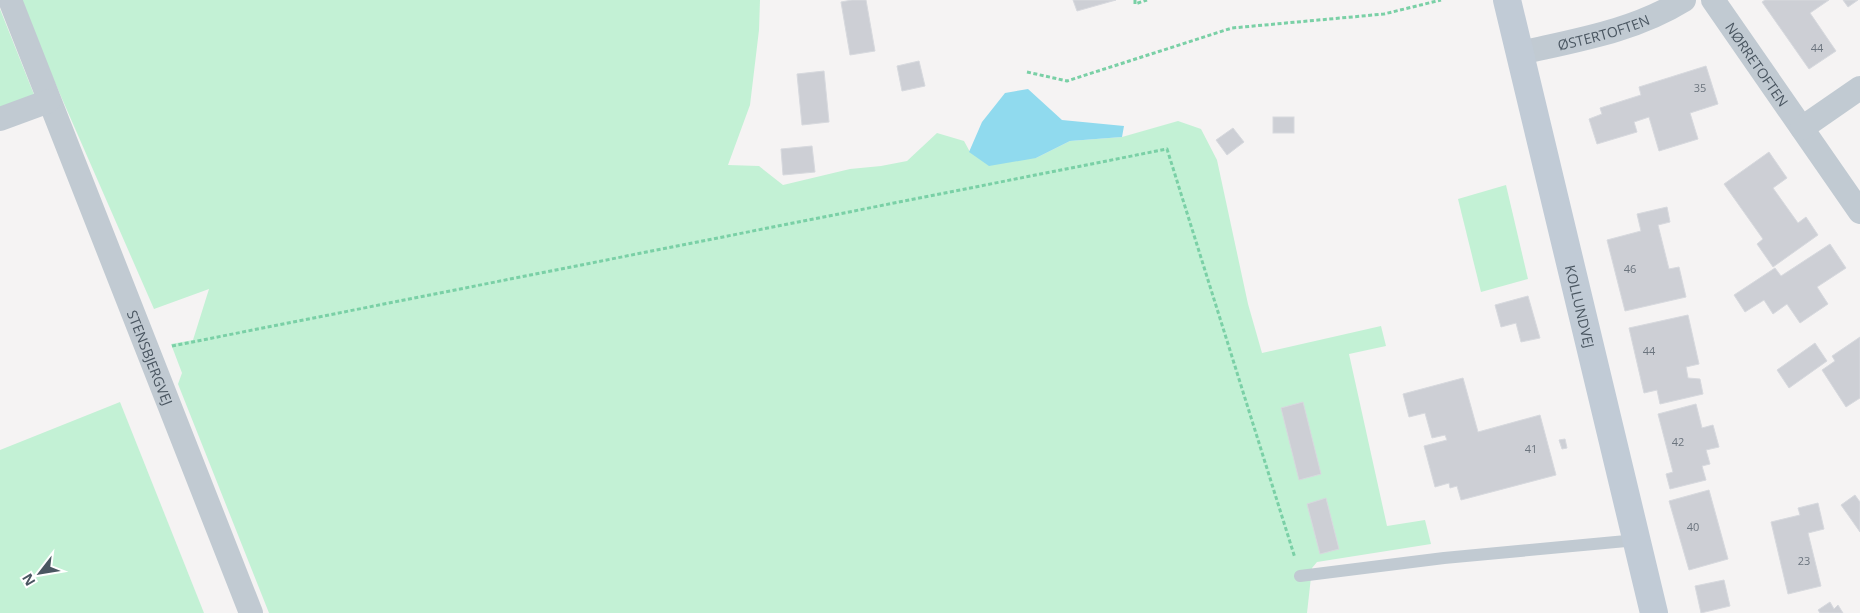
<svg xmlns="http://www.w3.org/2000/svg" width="1860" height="613" viewBox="0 0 1860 613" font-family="'Open Sans',sans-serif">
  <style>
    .green { fill: #c3f1d5 }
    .water { fill: #90daee }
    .building { fill: #cdcfd5; stroke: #d7d9de }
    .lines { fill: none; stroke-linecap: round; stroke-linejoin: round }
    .path { stroke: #7ad0a6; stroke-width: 3; stroke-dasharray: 4 2.5; stroke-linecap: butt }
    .lane { stroke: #c1cad2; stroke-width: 12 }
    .street { stroke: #c1cad2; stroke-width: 24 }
    .secondary { stroke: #c1cbd6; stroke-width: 28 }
    .labels { text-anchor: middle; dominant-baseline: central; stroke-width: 4.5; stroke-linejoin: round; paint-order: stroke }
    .number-label { font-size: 11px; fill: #6b747e }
    .street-label { font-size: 14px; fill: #4a5661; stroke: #fff }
  </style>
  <rect width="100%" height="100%" fill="#f5f3f3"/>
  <g class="green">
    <path d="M 22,0 L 760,0 L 759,30 L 750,105 L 728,165 L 759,166 L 783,185 L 850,169 L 881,166 L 907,161 L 937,133 L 964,141 L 970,152 L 1036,158 L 1070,141 L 1122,137 L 1178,121 L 1201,129 L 1217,160 L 1248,304 L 1262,353 L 1381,326 L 1386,346 L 1349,354 L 1387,526 L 1425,520 L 1431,544 L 1317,562 L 1312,568 L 1307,613 L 269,613 L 178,384 L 182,373 L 171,344 L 193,340 L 209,289 L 154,309 L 49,69 Z"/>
    <path d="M 0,9 L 35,97 L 0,110 Z"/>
    <path d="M 1506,185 L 1528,279 L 1481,292 L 1458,199 Z"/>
    <path d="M 120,402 L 204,613 L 0,613 L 0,450 Z"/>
  </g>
  <path class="water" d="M 1028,89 L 1062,120 L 1124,126 L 1122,137 L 1070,141 L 1036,158 L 989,166 L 969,152 L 982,122 L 1005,93 Z"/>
  <g class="building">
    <path d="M 852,0 L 866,0 L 875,51 L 850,55 L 841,2 Z"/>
    <path d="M 1073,0 L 1116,0 L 1077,11 Z"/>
    <path d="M 1765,0 L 1829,0 L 1810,13 L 1836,51 L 1809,69 L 1762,2 Z"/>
    <path d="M 1843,0 L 1858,0 L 1848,7 Z"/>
    <path d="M 919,61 L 925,86 L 902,91 L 897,66 Z"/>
    <path d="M 1706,66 L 1718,104 L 1690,113 L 1698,139 L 1659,151 L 1649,117 L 1634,122 L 1637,132 L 1597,144 L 1589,119 L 1602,114 L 1600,108 L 1641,95 L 1639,87 Z"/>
    <path d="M 824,71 L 829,122 L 802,125 L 797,74 Z"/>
    <rect x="1273" y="117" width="21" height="16"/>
    <path d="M 1233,128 L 1244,142 L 1227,155 L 1216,140 Z"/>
    <path d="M 812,146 L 815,172 L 783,175 L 781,149 Z"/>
    <path d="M 1769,152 L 1787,178 L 1773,188 L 1798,223 L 1806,217 L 1818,235 L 1773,267 L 1757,244 L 1763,239 L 1724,184 Z"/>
    <path d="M 1667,207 L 1670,222 L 1658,225 L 1669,269 L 1679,267 L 1686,297 L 1625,311 L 1607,240 L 1641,231 L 1637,214 Z"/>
    <path d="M 1830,244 L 1846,268 L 1817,287 L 1828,304 L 1800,323 L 1787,304 L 1773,314 L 1764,300 L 1745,312 L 1734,295 L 1775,268 L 1781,276 Z"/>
    <path d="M 1528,296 L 1540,338 L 1521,342 L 1516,323 L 1501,327 L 1495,305 Z"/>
    <path d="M 1688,315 L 1699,364 L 1686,367 L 1688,378 L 1700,379 L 1703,394 L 1660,404 L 1657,390 L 1644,393 L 1629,328 Z"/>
    <path d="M 1860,337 L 1860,398 L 1846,407 L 1822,370 L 1835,361 L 1832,356 Z"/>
    <path d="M 1815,343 L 1827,361 L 1789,388 L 1777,370 Z"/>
    <path d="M 1463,378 L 1478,432 L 1540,415 L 1556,475 L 1461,500 L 1457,486 L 1450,488 L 1449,483 L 1435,487 L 1424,446 L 1447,440 L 1445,435 L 1432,438 L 1425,413 L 1409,417 L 1403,394 Z"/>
    <path d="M 1303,402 L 1321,474 L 1299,480 L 1281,408 Z"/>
    <path d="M 1696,404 L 1702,428 L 1713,425 L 1719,447 L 1706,450 L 1710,464 L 1702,466 L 1706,480 L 1670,489 L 1666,474 L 1673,472 L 1658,414 Z"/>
    <path d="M 1565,439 L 1567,448 L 1562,449 L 1559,440 Z"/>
    <path d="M 1709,490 L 1728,559 L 1689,570 L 1669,501 Z"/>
    <path d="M 1855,495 L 1860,502 L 1860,532 L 1841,505 Z"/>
    <path d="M 1326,498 L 1339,549 L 1320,554 L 1307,504 Z"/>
    <path d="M 1818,503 L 1824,529 L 1808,533 L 1821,586 L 1788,594 L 1771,522 L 1800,515 L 1798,508 Z"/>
    <path d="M 1724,580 L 1730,606 L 1701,613 L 1695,586 Z"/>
    <path d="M 1830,602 L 1834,609 L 1838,605 L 1843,613 L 1820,613 L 1818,610 Z"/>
  </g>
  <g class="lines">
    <g class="path">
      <path d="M 1135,0 L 1135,4 L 1147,0"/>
      <path d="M 1027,72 L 1067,81 L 1232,28 L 1384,14 L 1441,0"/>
      <path d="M 172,346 L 1167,149 L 1295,558"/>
    </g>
    <path class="lane" d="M 1300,576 L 1444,558 L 1637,540"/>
    <g class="street">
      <path id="s1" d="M 10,0 L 251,613"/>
      <path id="s2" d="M 1713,0 L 1860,212"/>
      <path id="s3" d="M 1520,53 C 1577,40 1634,31 1684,0"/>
      <path d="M 0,119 L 49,101"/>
      <path d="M 1802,128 L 1860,88"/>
    </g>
    <path class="secondary" id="s4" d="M 1507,0 L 1654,613"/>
  </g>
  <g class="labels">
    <g class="number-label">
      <text x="1817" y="47">44</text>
      <text x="1700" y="87">35</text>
      <text x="1630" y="268">46</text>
      <text x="1649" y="350">44</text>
      <text x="1678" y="441">42</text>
      <text x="1531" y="448">41</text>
      <text x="1693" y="526">40</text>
      <text x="1804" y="560">23</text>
    </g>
    <g class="street-label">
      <text stroke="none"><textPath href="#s3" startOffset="86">ØSTERTOFTEN</textPath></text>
      <text stroke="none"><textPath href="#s2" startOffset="78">NØRRETOFTEN</textPath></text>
      <text stroke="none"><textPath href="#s4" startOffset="315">KOLLUNDVEJ</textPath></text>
      <text stroke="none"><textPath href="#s1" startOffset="384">STENSBJERGVEJ</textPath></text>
    </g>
  </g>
  <g transform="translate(40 573) rotate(239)" stroke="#ffffff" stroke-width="4" paint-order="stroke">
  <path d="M0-4L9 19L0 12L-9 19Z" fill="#4a5661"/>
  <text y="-8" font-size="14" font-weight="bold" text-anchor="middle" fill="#4a5661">N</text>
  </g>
</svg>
